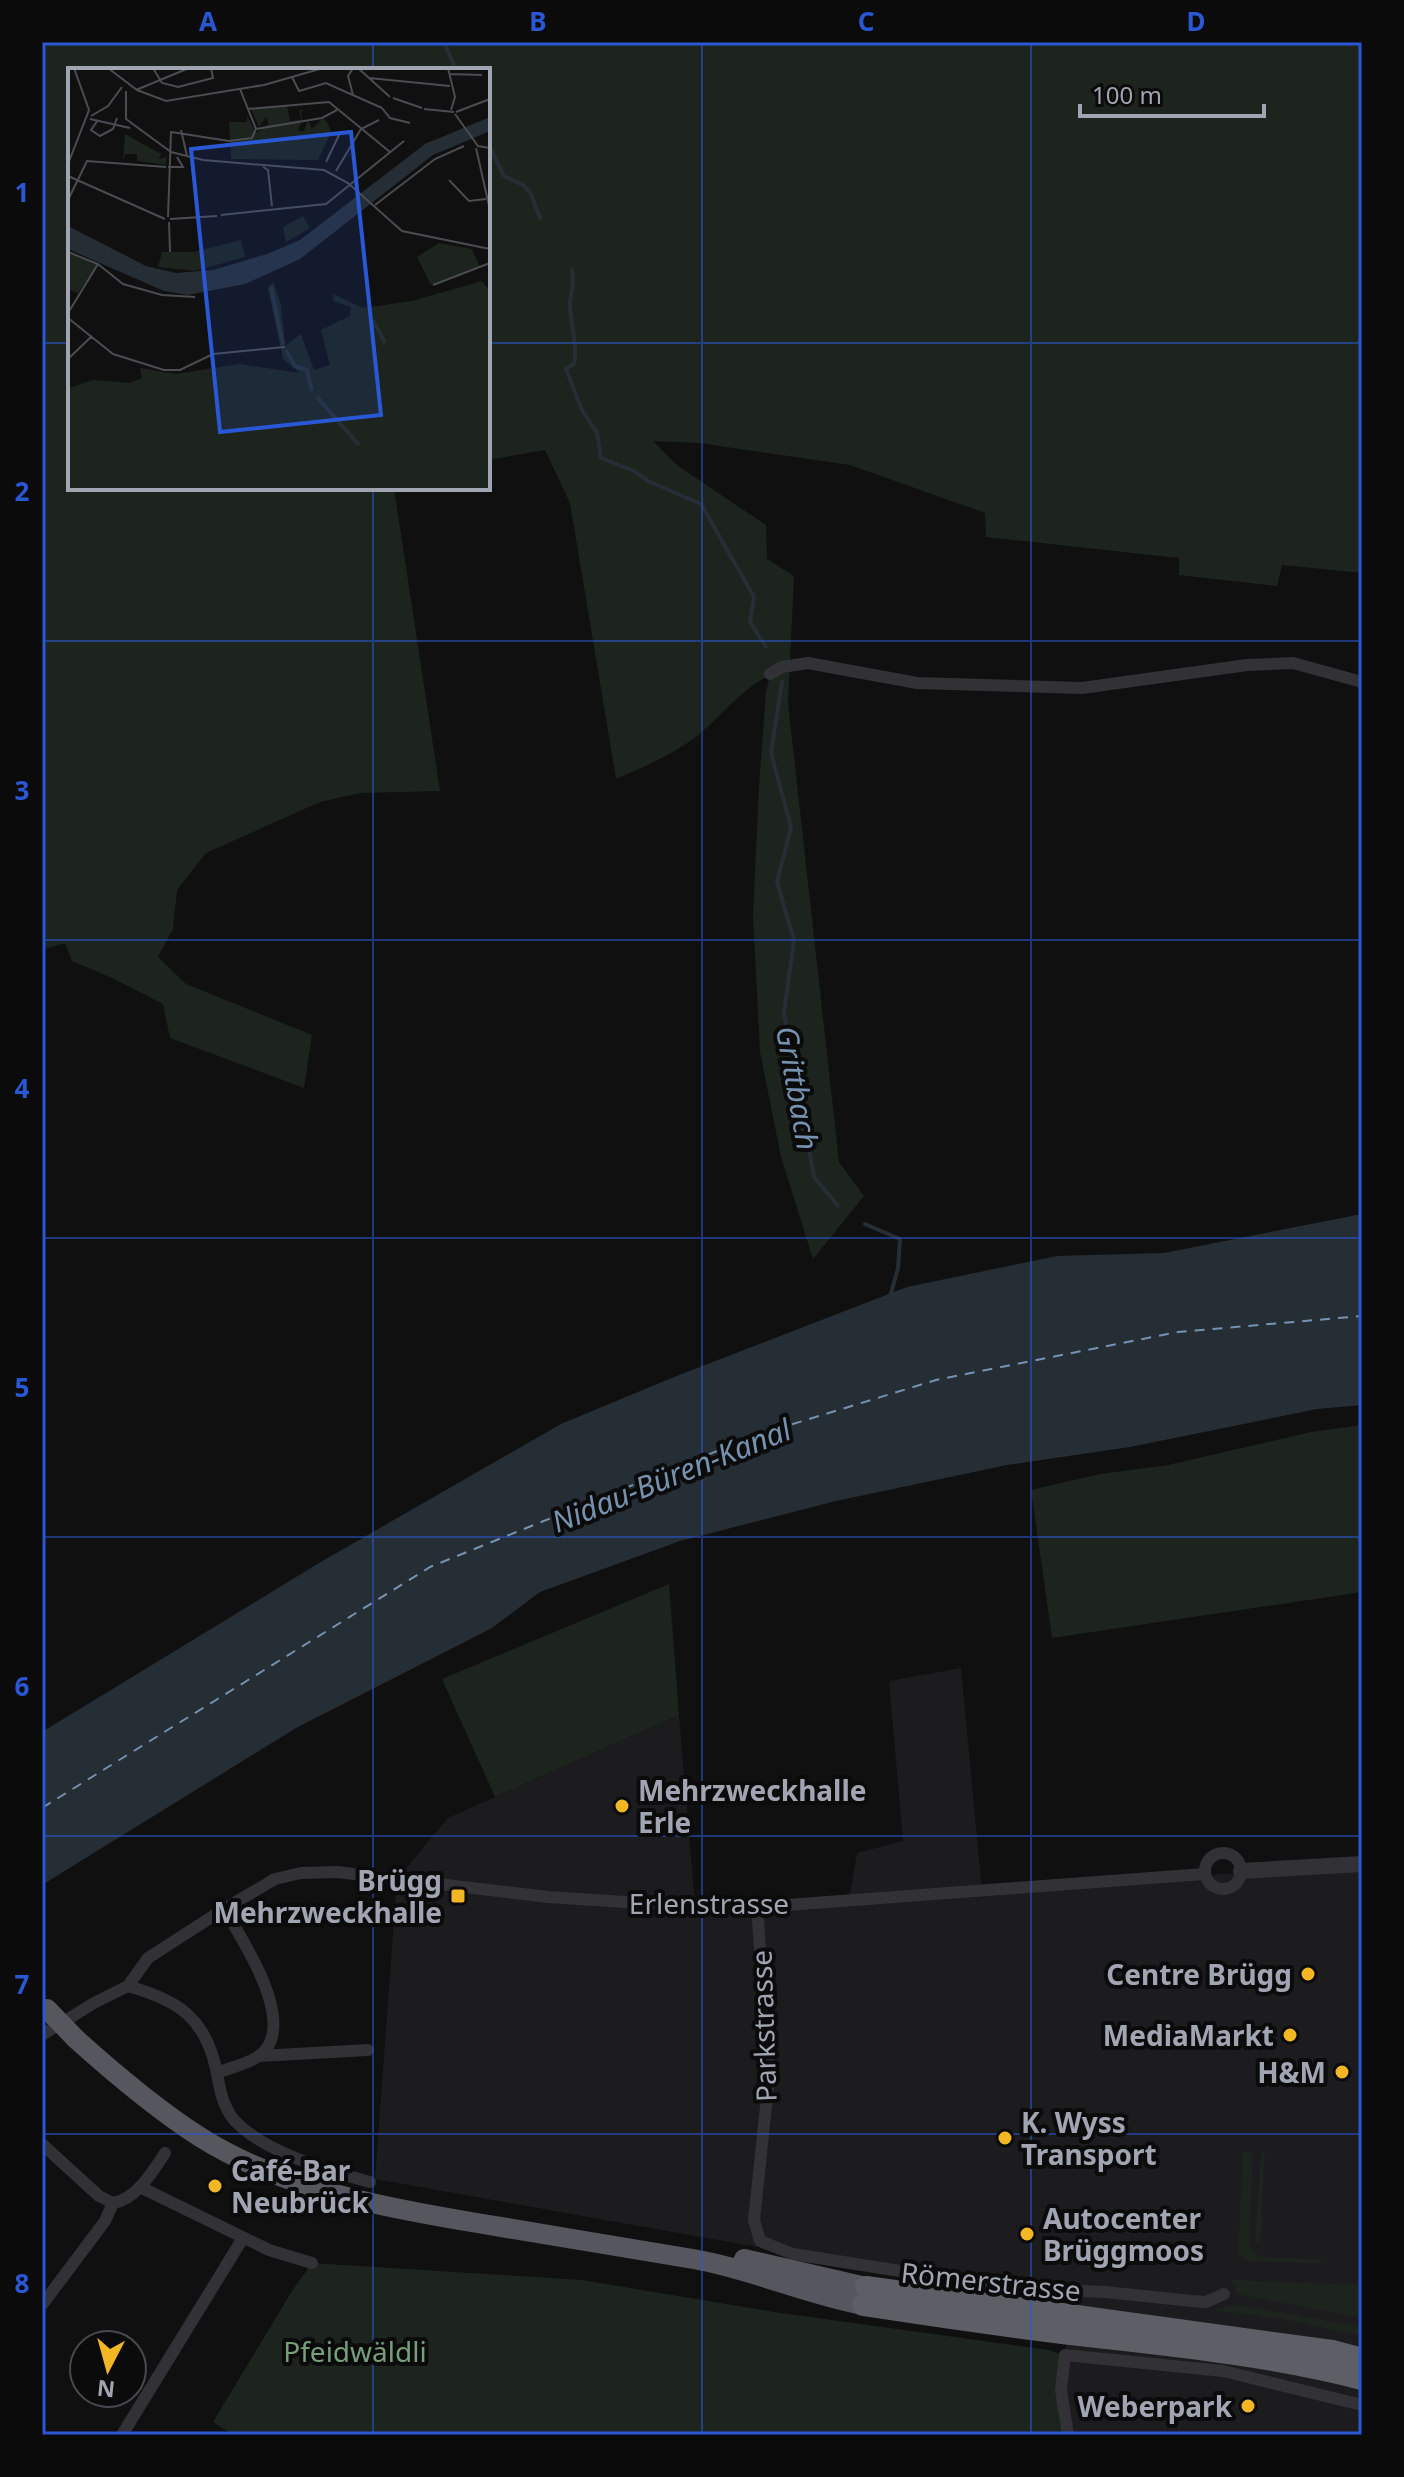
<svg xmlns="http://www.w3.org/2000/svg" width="1404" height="2477" viewBox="0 0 1404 2477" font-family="'Noto Sans',sans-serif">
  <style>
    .built { fill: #1c1c1e }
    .green { fill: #1c241d }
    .water { fill: #262e35 }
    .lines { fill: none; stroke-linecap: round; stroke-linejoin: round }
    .stream { stroke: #262e35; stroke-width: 4 }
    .ferry { stroke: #7692af; stroke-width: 2; stroke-dasharray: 10 8; stroke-linecap: butt }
    .minor { stroke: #313136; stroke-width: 12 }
    .tertiary { stroke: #313136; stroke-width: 16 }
    .trunk { stroke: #55565e; stroke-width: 20 }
    .motorway { stroke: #5d5f67; stroke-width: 22 }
    .trunk-bridge { stroke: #55565e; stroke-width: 20 }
    .grid { fill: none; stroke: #2a57d4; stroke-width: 2; stroke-opacity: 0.55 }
    .poi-dot { fill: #f3b725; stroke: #0b0b0c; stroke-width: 3 }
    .labels { text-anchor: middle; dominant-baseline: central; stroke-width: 8; stroke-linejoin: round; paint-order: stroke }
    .poi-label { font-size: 28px; font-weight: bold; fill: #a1a5b2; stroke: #0b0b0c; text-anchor: end }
    .street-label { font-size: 28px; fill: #a1a5b2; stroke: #0b0b0c }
    .park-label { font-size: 28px; fill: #779e7b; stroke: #0b0b0c }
    .water-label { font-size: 30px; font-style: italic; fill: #7692af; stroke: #0b0b0c }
    .inset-river { fill: none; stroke: #262e35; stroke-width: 4 }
    .inset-road { fill: none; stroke: #4a4c51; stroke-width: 2 }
    .view { fill: #2a57d4; fill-opacity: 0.15; stroke: #2a57d4; stroke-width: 4 }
    .inset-edge { fill: none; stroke: #a1a5b2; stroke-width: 4 }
    .neatline { fill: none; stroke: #2a57d4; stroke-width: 3 }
    .grid-label { font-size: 26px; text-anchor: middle; font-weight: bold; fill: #2a57d4 }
  </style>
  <rect width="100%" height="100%" fill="#101011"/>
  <path class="built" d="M 961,1668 L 982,1891 L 1362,1864 L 1362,2435 L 1068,2435 L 1061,2390 L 1072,2291 L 763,2248 L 375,2179 L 397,1879 L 448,1818 L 679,1715 L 694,1894 L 702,1907 L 849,1900 L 857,1853 L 903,1841 L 889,1681 Z"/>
  <g class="green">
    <path d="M 42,42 L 1362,42 L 1362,573 L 1282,565 L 1277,586 L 1179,575 L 1179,558 L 986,537 L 985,513 L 850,465 L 699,443 L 653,441 L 678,466 L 766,525 L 767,559 L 794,576 L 788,703 L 839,1162 L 864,1196 L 813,1259 L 781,1157 L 760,1052 L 753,916 L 759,786 L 766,692 L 770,675 C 742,688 723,715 698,735 C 674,754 644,767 616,779 L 570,503 L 545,450 L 488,460 L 488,70 L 70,70 L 70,488 L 394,488 L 440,791 L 360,793 L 320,802 L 206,853 L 177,890 L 173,929 L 158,957 L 186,984 L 312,1035 L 304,1088 L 170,1038 L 163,1004 L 112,978 L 72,961 L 65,943 L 42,950 Z"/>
    <path d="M 1362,1425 L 1362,1592 L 1052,1638 L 1031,1490 L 1100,1474 L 1168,1465 L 1311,1432 Z"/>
    <path d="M 669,1584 L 679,1715 L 495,1797 L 442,1679 Z"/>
    <path d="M 1243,2152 L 1253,2153 L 1249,2243 L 1252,2250 L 1261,2257 L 1323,2260 L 1321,2263 L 1246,2261 L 1238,2253 Z"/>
    <path d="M 1261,2153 L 1265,2153 L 1260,2246 L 1256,2240 L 1256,2230 Z"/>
    <path d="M 312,2263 L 582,2280 L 774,2312 L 1048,2350 L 1065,2355 L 1068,2435 L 233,2435 L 213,2422 L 292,2291 Z"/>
    <path d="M 1232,2280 L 1362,2285 L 1362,2318 L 1236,2294 L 1236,2284 L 1231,2283 Z"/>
    <path d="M 1239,2305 L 1345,2324 L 1362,2328 L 1362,2336 L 1282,2319 L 1212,2310 Z"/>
  </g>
  <path class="water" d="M 1362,1214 L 1362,1405 L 1317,1409 L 1130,1447 L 1007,1465 L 836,1501 L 680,1541 L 540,1592 L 492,1628 L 296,1728 L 42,1885 L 42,1732 L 319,1563 L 561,1424 L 674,1377 L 907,1287 L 1057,1256 L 1164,1253 Z"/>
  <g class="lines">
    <g class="stream">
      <path d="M 444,42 L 456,70"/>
      <path d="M 488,143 L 504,176 L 523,185 L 530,192 L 540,218"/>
      <path d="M 572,270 C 575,287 571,289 570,303 C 570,324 578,343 574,364 L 566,369 L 582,410 L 597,433 L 601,458 L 634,471 L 648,481 L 701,504 L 754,597 L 750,622 L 766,647"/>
      <path d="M 782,682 L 771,753 L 791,827 L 777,882 L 794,940 L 784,1013 L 814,1177 L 838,1206"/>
      <path d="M 865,1224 L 900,1239 L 898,1268 L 890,1297"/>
    </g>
    <path class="ferry" d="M 42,1808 L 430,1567 L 754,1436 L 936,1380 L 1178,1332 L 1362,1316"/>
    <g class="minor">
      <path d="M 770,674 L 782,667 L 808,663 L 917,683 L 1082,688 L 1247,665 L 1293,663 L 1362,682"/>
      <circle cx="1223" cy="1871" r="18"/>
      <path d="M 757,1906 L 769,2078 L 754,2220 L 760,2241 L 793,2254 L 900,2271 L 1039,2289 L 1105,2292 L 1192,2301 L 1206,2302 L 1224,2294"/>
      <path d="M 128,1986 C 177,2000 205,2017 216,2069 C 220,2089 222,2106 235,2121 C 264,2152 329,2171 370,2182"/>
      <path d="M 42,2035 L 94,2003 L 128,1986 L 148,1958 L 224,1909 L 275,1879 L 301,1873 L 337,1872 L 548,1897 L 702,1907 L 774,1906 L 1204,1874"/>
      <path d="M 259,2056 L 368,2050"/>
      <path d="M 217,2073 C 231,2067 258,2062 267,2048 C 291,2013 242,1939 224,1909"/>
      <path d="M 42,2144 L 99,2196 L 113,2203"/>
      <path d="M 140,2187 L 269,2250 L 312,2263"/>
      <path d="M 113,2203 C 136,2200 153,2171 165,2153"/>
      <path d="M 42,2305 L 105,2221 L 113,2203"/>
      <path d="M 122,2435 L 243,2238"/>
      <path d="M 1068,2435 L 1061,2390 L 1065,2355 L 1223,2371 L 1362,2405"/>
    </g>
    <path class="tertiary" d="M 1241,1871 L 1362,1864"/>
    <g class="trunk">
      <path d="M 76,2039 C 115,2074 156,2109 200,2137 C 284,2190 386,2208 483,2224 C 553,2236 623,2247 693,2259 C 751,2269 805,2294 863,2305"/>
      <path d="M 744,2259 L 866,2287"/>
    </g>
    <g class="motorway">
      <path d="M 866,2287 L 1332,2351 L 1362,2359"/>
      <path d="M 863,2305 C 935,2316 1007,2327 1080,2335 C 1175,2346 1269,2355 1362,2379"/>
    </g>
    <path class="trunk-bridge" d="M 47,2009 L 76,2039"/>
  </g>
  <path class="grid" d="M 373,42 L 373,70M 702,42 L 702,2435M 1031,42 L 1031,2435M 42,343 L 70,343M 488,343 L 1362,343M 373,488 L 373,2435M 42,641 L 1362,641M 42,940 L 1362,940M 42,1238 L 1362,1238M 42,1537 L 1362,1537M 42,1836 L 1362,1836M 42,2134 L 1362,2134"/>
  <g class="poi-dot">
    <circle cx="622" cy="1806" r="8"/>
    <rect x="450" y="1888" width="16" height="16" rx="4"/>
    <circle cx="1308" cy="1974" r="8"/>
    <circle cx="1290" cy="2035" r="8"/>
    <circle cx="1342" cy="2072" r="8"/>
    <circle cx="1005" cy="2138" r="8"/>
    <circle cx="215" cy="2186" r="8"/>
    <circle cx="1027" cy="2234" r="8"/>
    <circle cx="1248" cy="2406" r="8"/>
  </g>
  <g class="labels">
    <g class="poi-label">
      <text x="638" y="1790" text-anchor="start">Mehrzweckhalle<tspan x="638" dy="32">Erle</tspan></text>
      <text x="442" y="1880">Brügg<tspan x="442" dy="32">Mehrzweckhalle</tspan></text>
      <text x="1292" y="1974">Centre Brügg</text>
      <text x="1274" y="2035">MediaMarkt</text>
      <text x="1326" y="2072">H&amp;M</text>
      <text x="1021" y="2122" text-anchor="start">K. Wyss<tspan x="1021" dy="32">Transport</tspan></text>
      <text x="231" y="2170" text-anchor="start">Café-Bar<tspan x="231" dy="32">Neubrück</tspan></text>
      <text x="1043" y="2218" text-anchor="start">Autocenter<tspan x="1043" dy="32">Brüggmoos</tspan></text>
      <text x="1232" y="2406">Weberpark</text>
    </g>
    <g class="street-label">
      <text x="709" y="1903">Erlenstrasse</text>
      <text transform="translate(763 2026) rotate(-92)">Parkstrasse</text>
      <text transform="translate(991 2281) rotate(6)">Römerstrasse</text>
    </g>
    <g class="park-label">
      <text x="355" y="2351">Pfeidwäldli</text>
    </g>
    <g class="water-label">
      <text transform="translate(798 1088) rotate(80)">Grittbach</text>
      <text transform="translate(671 1475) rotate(-22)">Nidau-Büren-Kanal</text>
    </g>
  </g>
  <g transform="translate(68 68)">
    <rect width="422" height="422" fill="#101011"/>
    <path d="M 219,38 L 222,53 L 233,52 L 231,42 L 236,42 L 233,44 L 234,52 L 230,63 L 236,63 L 240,52 L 244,61 L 255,50 L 260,56 L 263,64 L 250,92 L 163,91 L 161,54 L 179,54 L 179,48 L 188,65 L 201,56 L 198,49 L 191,59 L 183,41 ZM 57,66 L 93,86 L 91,91 L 99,89 L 98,97 L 69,93 L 69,86 L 57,86 L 55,92 ZM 235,148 L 242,160 L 218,174 L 215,159 ZM 173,172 L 177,189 L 127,203 L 90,199 L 94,184 L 125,184 ZM 371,175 L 404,181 L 412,199 L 363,217 L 349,189 ZM 0,184 L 30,196 L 10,225 L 0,221 ZM 205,213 L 213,236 L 217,278 L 233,266 L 246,302 L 262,297 L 253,262 L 282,248 L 283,239 L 265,233 L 265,226 L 295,240 L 344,233 L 414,213 L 422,224 L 422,422 L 0,422 L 1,320 L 25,312 L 62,315 L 74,310 L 72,300 L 108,306 L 171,296 L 232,305 L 215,291 L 200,221 Z" fill="#1c241d"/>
    <path d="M 422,49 L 422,63 L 365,87 L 232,191 L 177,216 L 120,227 L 96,223 L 0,181 L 0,158 L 78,198 L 108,205 L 145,202 L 199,186 L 232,172 L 357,76 Z" fill="#262e35"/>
    <path class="inset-river" d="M 302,128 L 359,77 L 398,64M 0,176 L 100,213 L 129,216 L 210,192 L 245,173 L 294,135M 203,219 L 215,277M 305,252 L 317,275M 218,282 L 227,298 L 239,302 L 244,323M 249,329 L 291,377"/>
    <path class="inset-road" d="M 40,0 L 69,22 L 98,33 L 196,17 L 255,0M 85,0 L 94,15 L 110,19 L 145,10 L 143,0M 285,0 L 280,8 L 285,27M 290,0 L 322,29M 380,0 L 387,29 L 383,42M 381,6 L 414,7M 224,9 L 231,23 L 258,15 L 314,40M 301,10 L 382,18M 68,22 L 121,0M 58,23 L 58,51 L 103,84 L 135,92 L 256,102 L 280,115 L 334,163 L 422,181M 325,30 L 354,40M 314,40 L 322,50 L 342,55M 179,41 L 261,34 L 322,84M 356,41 L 386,44M 388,44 L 422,31M 387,46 L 410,78 L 422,80M 23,48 L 40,38 L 54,19M 22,51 L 62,60M 30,52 L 23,62 L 32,68 L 45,61 L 49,50M 188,61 L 254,50 L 269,42M 113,62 L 119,88M 408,80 L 422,142M 258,94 L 272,65M 0,96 L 21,42 L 6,0M 100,99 L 115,99 L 109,89M 195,99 L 200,102 L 204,138M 268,103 L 293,61 L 311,52M 0,108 L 97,151M 381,112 L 401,133 L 418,131M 0,132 L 19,93 L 98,99M 307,137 L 367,91 L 396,78M 153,147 L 258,136 L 336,73M 100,149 L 103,64 L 161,73 L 184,70 L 188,61 L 172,21M 102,151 L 149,148M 101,154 L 102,184M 0,184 L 30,196 L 55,216 L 94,227 L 127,229M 365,217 L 422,195M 0,245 L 30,196M 0,250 L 45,286 L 96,302 L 112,302 L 145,286 L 217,279M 0,291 L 24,268"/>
    <path class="view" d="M 283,64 L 313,347 L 152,364 L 123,81 Z"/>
    <rect width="422" height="422" class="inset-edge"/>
  </g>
  <rect width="1404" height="2477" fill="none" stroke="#0b0b0c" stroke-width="88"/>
  <g transform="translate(108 2369) rotate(186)"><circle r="38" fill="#0b0b0c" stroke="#47494e" stroke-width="2"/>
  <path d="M0-6L14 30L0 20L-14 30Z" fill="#f3b725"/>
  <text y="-12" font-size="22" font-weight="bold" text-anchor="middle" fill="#a1a5b2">N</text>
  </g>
  <path d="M1080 104v12h184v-12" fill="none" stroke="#a1a5b2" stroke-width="4"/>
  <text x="1092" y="104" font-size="24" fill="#a1a5b2" stroke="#0b0b0c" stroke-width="6" paint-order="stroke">100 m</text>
  <rect x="44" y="44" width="1316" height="2389" class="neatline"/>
  <g class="grid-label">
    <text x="208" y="31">A</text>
    <text x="538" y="31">B</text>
    <text x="866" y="31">C</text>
    <text x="1196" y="31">D</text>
    <text x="22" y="202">1</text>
    <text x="22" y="501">2</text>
    <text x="22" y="800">3</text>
    <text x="22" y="1098">4</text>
    <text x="22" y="1397">5</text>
    <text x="22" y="1696">6</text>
    <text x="22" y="1994">7</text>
    <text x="22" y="2293">8</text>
  </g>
</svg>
